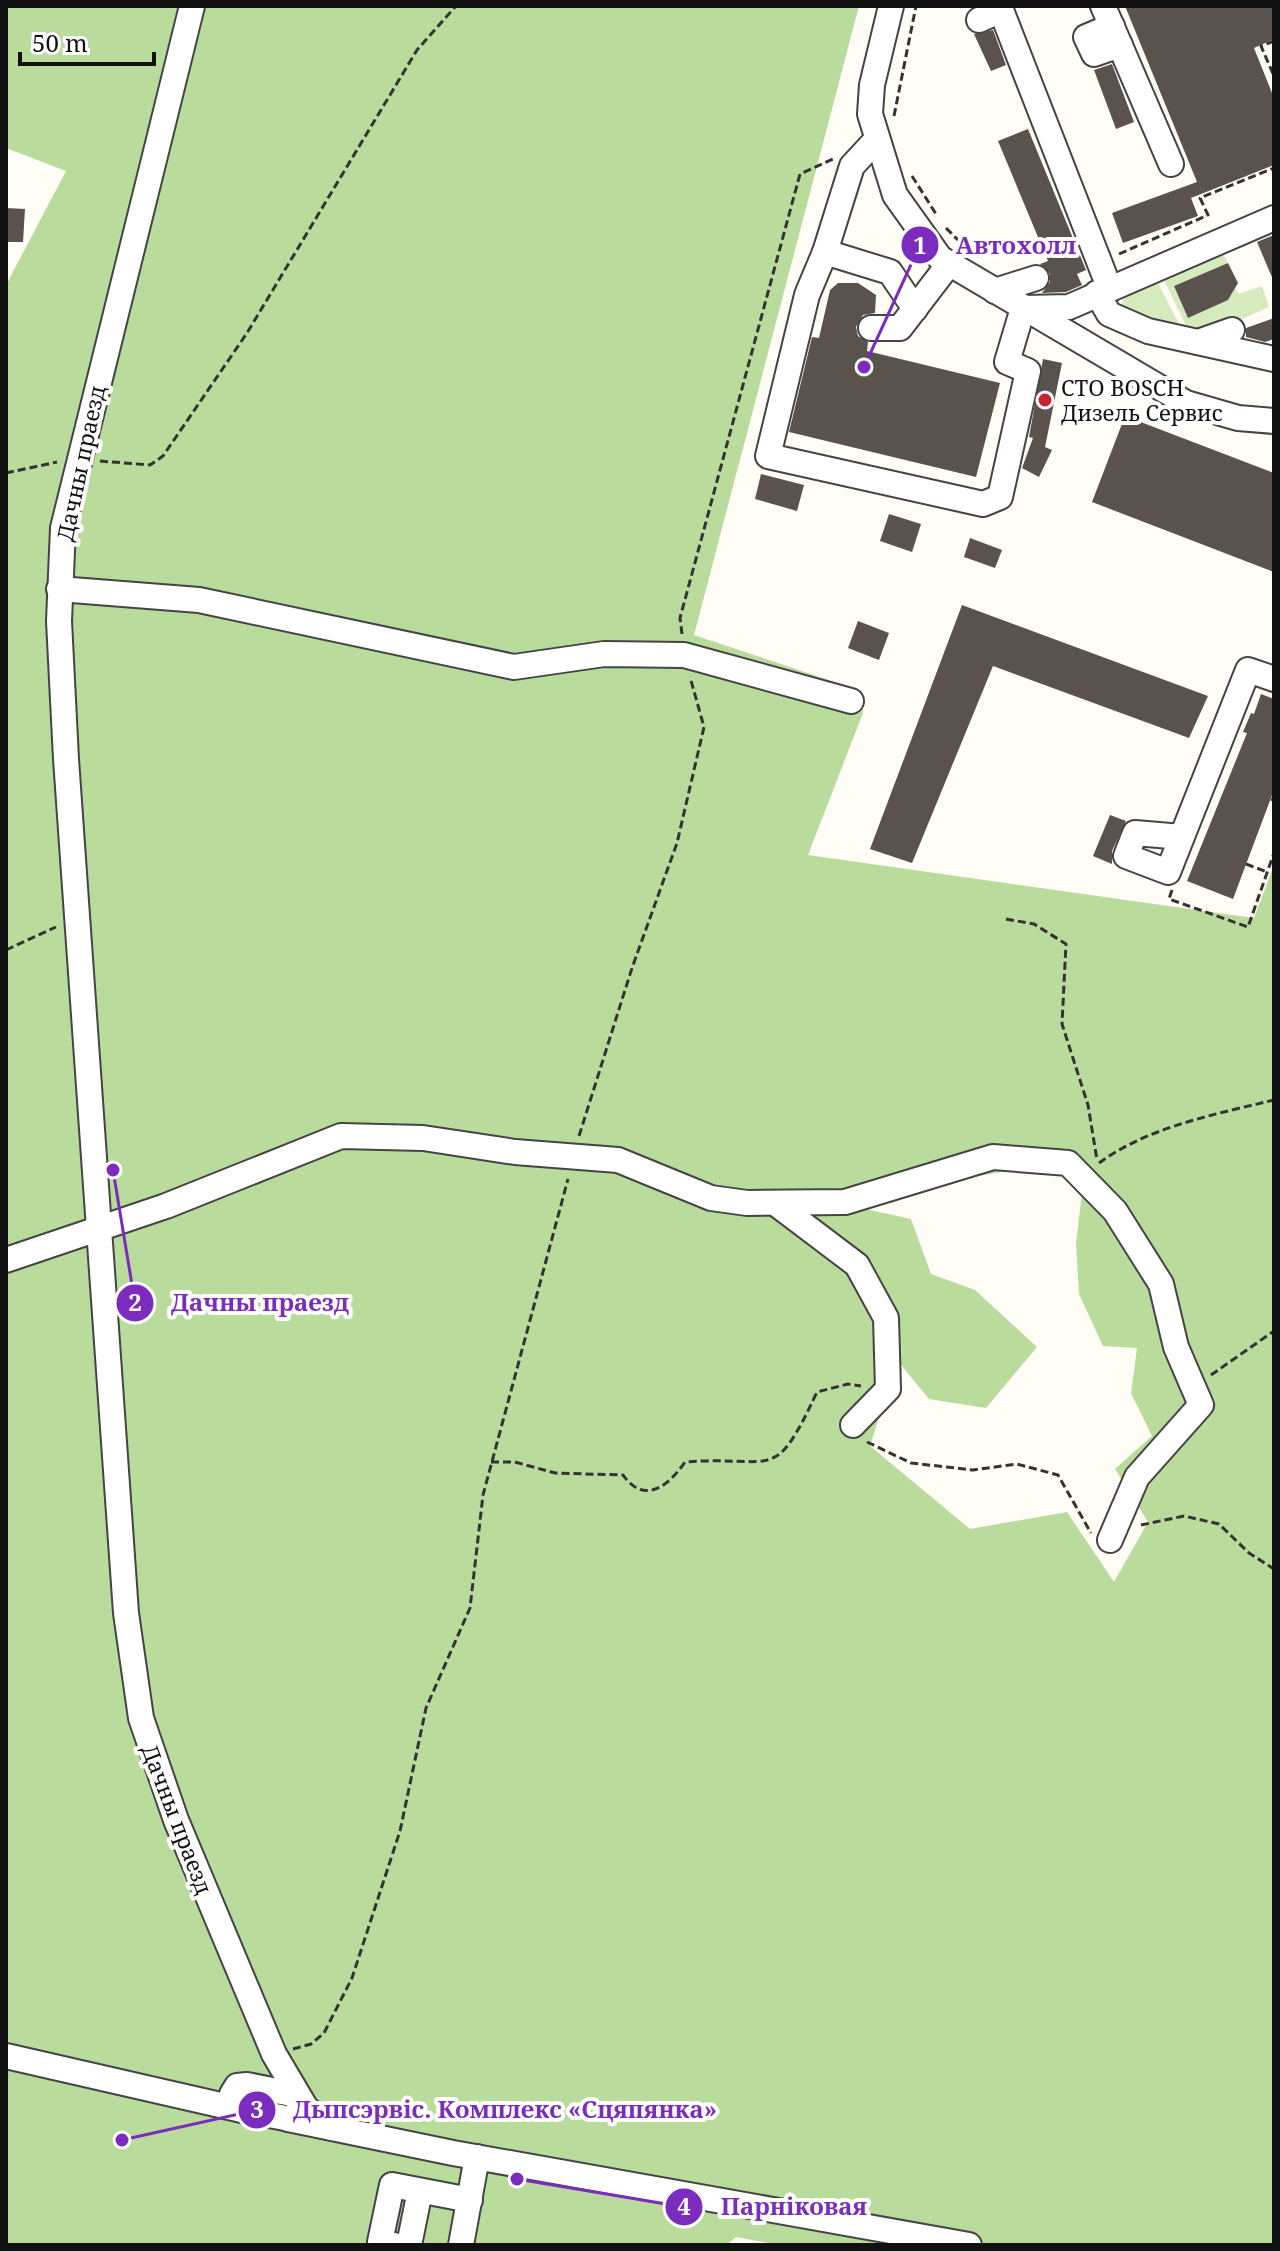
<svg xmlns="http://www.w3.org/2000/svg" width="1280" height="2251" viewBox="0 0 1280 2251" font-family="'Noto Serif',serif">
  <style>
    .green { fill: #d5ebbd }
    .forest { fill: #b9dc9c; fill-rule: evenodd }
    .building { fill: #5a524d }
    .lines { fill: none; stroke-linecap: round; stroke-linejoin: round }
    .minor-casing { stroke: #444; stroke-width: 28 }
    .path { stroke: #333; stroke-width: 3; stroke-dasharray: 8 4; stroke-linecap: butt }
    .minor { stroke: #fff; stroke-width: 24 }
    .poi-dot { fill: #c4262e; stroke: #fff; stroke-width: 3 }
    .labels { text-anchor: middle; dominant-baseline: central; stroke-width: 8; stroke-linejoin: round; paint-order: stroke }
    .poi-label { font-size: 22px; fill: #111; stroke: #fff; text-anchor: start }
    .street-label { font-size: 22px; fill: #111; stroke: #fff }
    .leader { fill: none; stroke: #7b2cbf; stroke-width: 3 }
    .callout-dot { fill: #7b2cbf; stroke: #fff; stroke-width: 3 }
    .mark-label { font-size: 24px; text-anchor: middle; font-weight: bold; fill: #fff }
    .callout-label { font-size: 24px; text-anchor: middle; font-weight: bold; fill: #7b2cbf; stroke: #fff; stroke-width: 8; stroke-linejoin: round; paint-order: stroke }
  </style>
  <rect width="100%" height="100%" fill="#fffdf5"/>
  <g class="green">
    <path d="M 1223,254 L 1228,263 L 1174,286 L 1188,318 L 1228,300 L 1235,288 L 1239,294 L 1262,286 L 1269,307 L 1213,332 L 1188,330 L 1163,278 Z"/>
    <path d="M 1157,281 L 1182,330 L 1128,313 L 1122,307 L 1123,295 Z"/>
  </g>
  <path class="forest" d="M 6,6 L 859,6 L 694,635 L 847,686 L 860,701 L 863,713 L 808,855 L 1254,918 L 1274,865 L 1274,2245 L 779,2245 L 736,2237 L 727,2245 L 6,2245 L 6,285 L 66,171 L 6,148 ZM 1006,1171 L 1084,1177 L 1076,1243 L 1079,1294 L 1103,1346 L 1137,1348 L 1131,1393 L 1152,1436 L 1115,1469 L 1148,1522 L 1114,1582 L 1067,1512 L 970,1529 L 870,1446 L 897,1360 L 929,1399 L 986,1408 L 1037,1347 L 975,1290 L 931,1274 L 911,1219 L 834,1202 Z"/>
  <g class="building">
    <path d="M 1125,6 L 1274,6 L 1274,39 L 1254,48 L 1274,98 L 1274,165 L 1191,198 L 1198,216 L 1123,243 L 1112,213 L 1197,182 Z"/>
    <path d="M 993,30 L 1006,65 L 991,71 L 974,34 Z"/>
    <path d="M 1112,64 L 1134,122 L 1116,129 L 1094,70 Z"/>
    <path d="M 1028,129 L 1086,270 L 1077,274 L 1082,285 L 1066,292 L 1042,293 L 1050,282 L 1050,274 L 1040,264 L 1048,261 L 998,141 Z"/>
    <path d="M 6,208 L 25,209 L 23,242 L 6,242 Z"/>
    <path d="M 1274,235 L 1274,282 L 1257,242 Z"/>
    <path d="M 1228,263 L 1238,283 L 1228,300 L 1188,318 L 1174,286 Z"/>
    <path d="M 838,283 L 858,283 L 876,295 L 875,313 L 863,315 L 856,327 L 858,336 L 868,342 L 867,351 L 1000,383 L 976,477 L 789,432 L 812,337 L 819,338 L 830,290 Z"/>
    <path d="M 1274,318 L 1274,339 L 1265,342 L 1246,337 L 1246,328 Z"/>
    <path d="M 1043,359 L 1062,363 L 1045,447 L 1052,450 L 1039,477 L 1022,468 L 1033,438 L 1029,437 Z"/>
    <path d="M 1125,416 L 1274,473 L 1274,572 L 1092,502 Z"/>
    <path d="M 761,474 L 804,485 L 797,511 L 755,499 Z"/>
    <path d="M 889,514 L 921,524 L 912,552 L 880,541 Z"/>
    <path d="M 970,538 L 1002,550 L 995,568 L 964,557 Z"/>
    <path d="M 962,605 L 1208,696 L 1189,738 L 993,666 L 912,863 L 870,849 Z"/>
    <path d="M 858,621 L 889,633 L 879,660 L 848,648 Z"/>
    <path d="M 1261,694 L 1274,699 L 1274,790 L 1233,899 L 1187,881 L 1247,733 L 1243,732 L 1251,713 L 1254,714 Z"/>
    <path d="M 1110,815 L 1126,821 L 1112,851 L 1112,864 L 1093,856 Z"/>
  </g>
  <g class="lines">
    <defs>
      <g id="minor">
        <path d="M 192,6 L 63,528 L 59,621 L 66,759 L 126,1613 L 141,1718 L 176,1820 L 274,2054 L 306,2108 L 332,2128"/>
        <path d="M 891,6 L 872,85 L 870,114 L 895,195 L 940,258 L 1186,403 L 1238,418 L 1274,421"/>
        <path d="M 1103,6 L 1171,164"/>
        <path d="M 979,20 L 1001,10 L 1109,287"/>
        <path d="M 1112,26 L 1086,37 L 1094,54 L 1120,45"/>
        <path d="M 877,139 L 852,166 L 825,252 L 807,295 L 768,456 L 983,504 L 1000,497 L 1028,371 L 1007,362 L 1023,308 L 1069,307 L 1274,218"/>
        <path d="M 825,252 L 890,272 L 915,309"/>
        <path d="M 995,291 L 1036,278"/>
        <path d="M 1097,293 L 1109,314 L 1148,331 L 1274,359"/>
        <path d="M 871,328 L 900,328 L 949,264"/>
        <path d="M 1198,342 L 1232,330"/>
        <path d="M 59,589 L 199,600 L 514,667 L 604,654 L 684,655 L 851,701"/>
        <path d="M 1182,837 L 1135,833 L 1126,856 L 1168,872 L 1248,670 L 1274,679"/>
        <path d="M 775,1203 L 857,1265 L 886,1318 L 888,1389 L 853,1425"/>
        <path d="M 6,1260 L 166,1206 L 341,1136 L 423,1138 L 515,1152 L 618,1160 L 711,1198 L 747,1203 L 845,1202 L 993,1157 L 1068,1163 L 1115,1211 L 1161,1284 L 1176,1347 L 1201,1405 L 1137,1477 L 1110,1540"/>
        <path d="M 6,2056 L 242,2110"/>
        <path d="M 247,2085 L 292,2094 L 302,2103 L 301,2112 L 290,2119 L 239,2109 L 233,2104 L 232,2094 L 237,2086 Z"/>
        <path d="M 288,2119 L 453,2153 L 969,2245"/>
        <path d="M 394,2245 L 380,2242 L 392,2185 L 470,2200"/>
        <path d="M 409,2245 L 420,2191"/>
        <path d="M 461,2245 L 477,2157"/>
      </g>
    </defs>
    <use href="#minor" class="minor-casing"/>
    <g class="path">
      <path d="M 1274,41 L 1261,46 L 1274,76"/>
      <path d="M 894,116 L 916,6"/>
      <path d="M 912,176 L 936,214 L 935,217"/>
      <path d="M 946,228 L 963,245"/>
      <path d="M 1119,254 L 1208,215 L 1200,198 L 1274,168"/>
      <path d="M 100,461 L 150,465 L 163,456 L 247,333 L 417,50 L 456,6"/>
      <path d="M 6,473 L 57,462"/>
      <path d="M 682,634 L 680,618 L 800,174 L 833,159"/>
      <path d="M 1271,799 L 1274,800"/>
      <path d="M 1246,864 L 1267,872"/>
      <path d="M 1172,890 L 1169,899 L 1248,927 L 1274,853"/>
      <path d="M 1006,919 L 1034,924 L 1066,944 L 1062,1024 L 1088,1105 L 1097,1160"/>
      <path d="M 6,950 L 56,927"/>
      <path d="M 579,1136 L 632,968 L 677,843 L 704,727 L 690,677"/>
      <path d="M 1099,1163 C 1148,1127 1216,1114 1274,1100"/>
      <path d="M 1211,1375 L 1274,1331"/>
      <path d="M 867,1442 L 911,1463 L 973,1470 L 1017,1464 L 1058,1475 L 1091,1533"/>
      <path d="M 491,1462 L 515,1462 L 555,1473 L 623,1475 C 645,1506 669,1485 685,1462 C 776,1455 773,1486 817,1392 L 848,1384 L 861,1386"/>
      <path d="M 1141,1525 L 1184,1516 L 1219,1524 L 1249,1553 L 1274,1569"/>
      <path d="M 293,2049 L 311,2044 L 324,2033 L 352,1978 L 400,1831 L 426,1708 L 470,1608 L 483,1495 L 568,1179"/>
    </g>
    <use href="#minor" class="minor"/>
  </g>
  <circle class="poi-dot" cx="1045" cy="400" r="8"/>
  <g class="labels">
    <g class="poi-label">
      <text x="1061" y="387">СТО BOSCH<tspan x="1061" dy="25">Дизель Сервис</tspan></text>
    </g>
    <g class="street-label">
      <text transform="translate(80 463) rotate(-78)">Дачны праезд</text>
      <text transform="translate(178 1819) rotate(69)">Дачны праезд</text>
    </g>
  </g>
  <path class="leader" d="M864 367L920 245M113 1170L135 1303M122 2140L257 2110M517 2179L684 2207"/>
  <g class="callout-dot">
    <circle cx="864" cy="367" r="8"/>
    <circle cx="113" cy="1170" r="8"/>
    <circle cx="122" cy="2140" r="8"/>
    <circle cx="517" cy="2179" r="8"/>
    <circle cx="920" cy="245" r="20"/>
    <circle cx="135" cy="1303" r="20"/>
    <circle cx="257" cy="2110" r="20"/>
    <circle cx="684" cy="2207" r="20"/>
  </g>
  <g class="mark-label">
    <text x="920" y="254">1</text>
    <text x="135" y="1311">2</text>
    <text x="257" y="2118">3</text>
    <text x="684" y="2215">4</text>
  </g>
  <g class="callout-label">
    <text x="1016" y="254">Автохолл</text>
    <text x="260" y="1311">Дачны праезд</text>
    <text x="505" y="2118">Дыпсэрвіс. Комплекс «Сцяпянка»</text>
    <text x="794" y="2215">Парніковая</text>
  </g>
  <rect width="1280" height="2251" fill="none" stroke="#111111" stroke-width="16"/>
  <path d="M20 52v12h134v-12" fill="none" stroke="#111111" stroke-width="4"/>
  <text x="32" y="52" font-size="24" fill="#111111" stroke="#ffffff" stroke-width="6" paint-order="stroke">50 m</text>
</svg>
